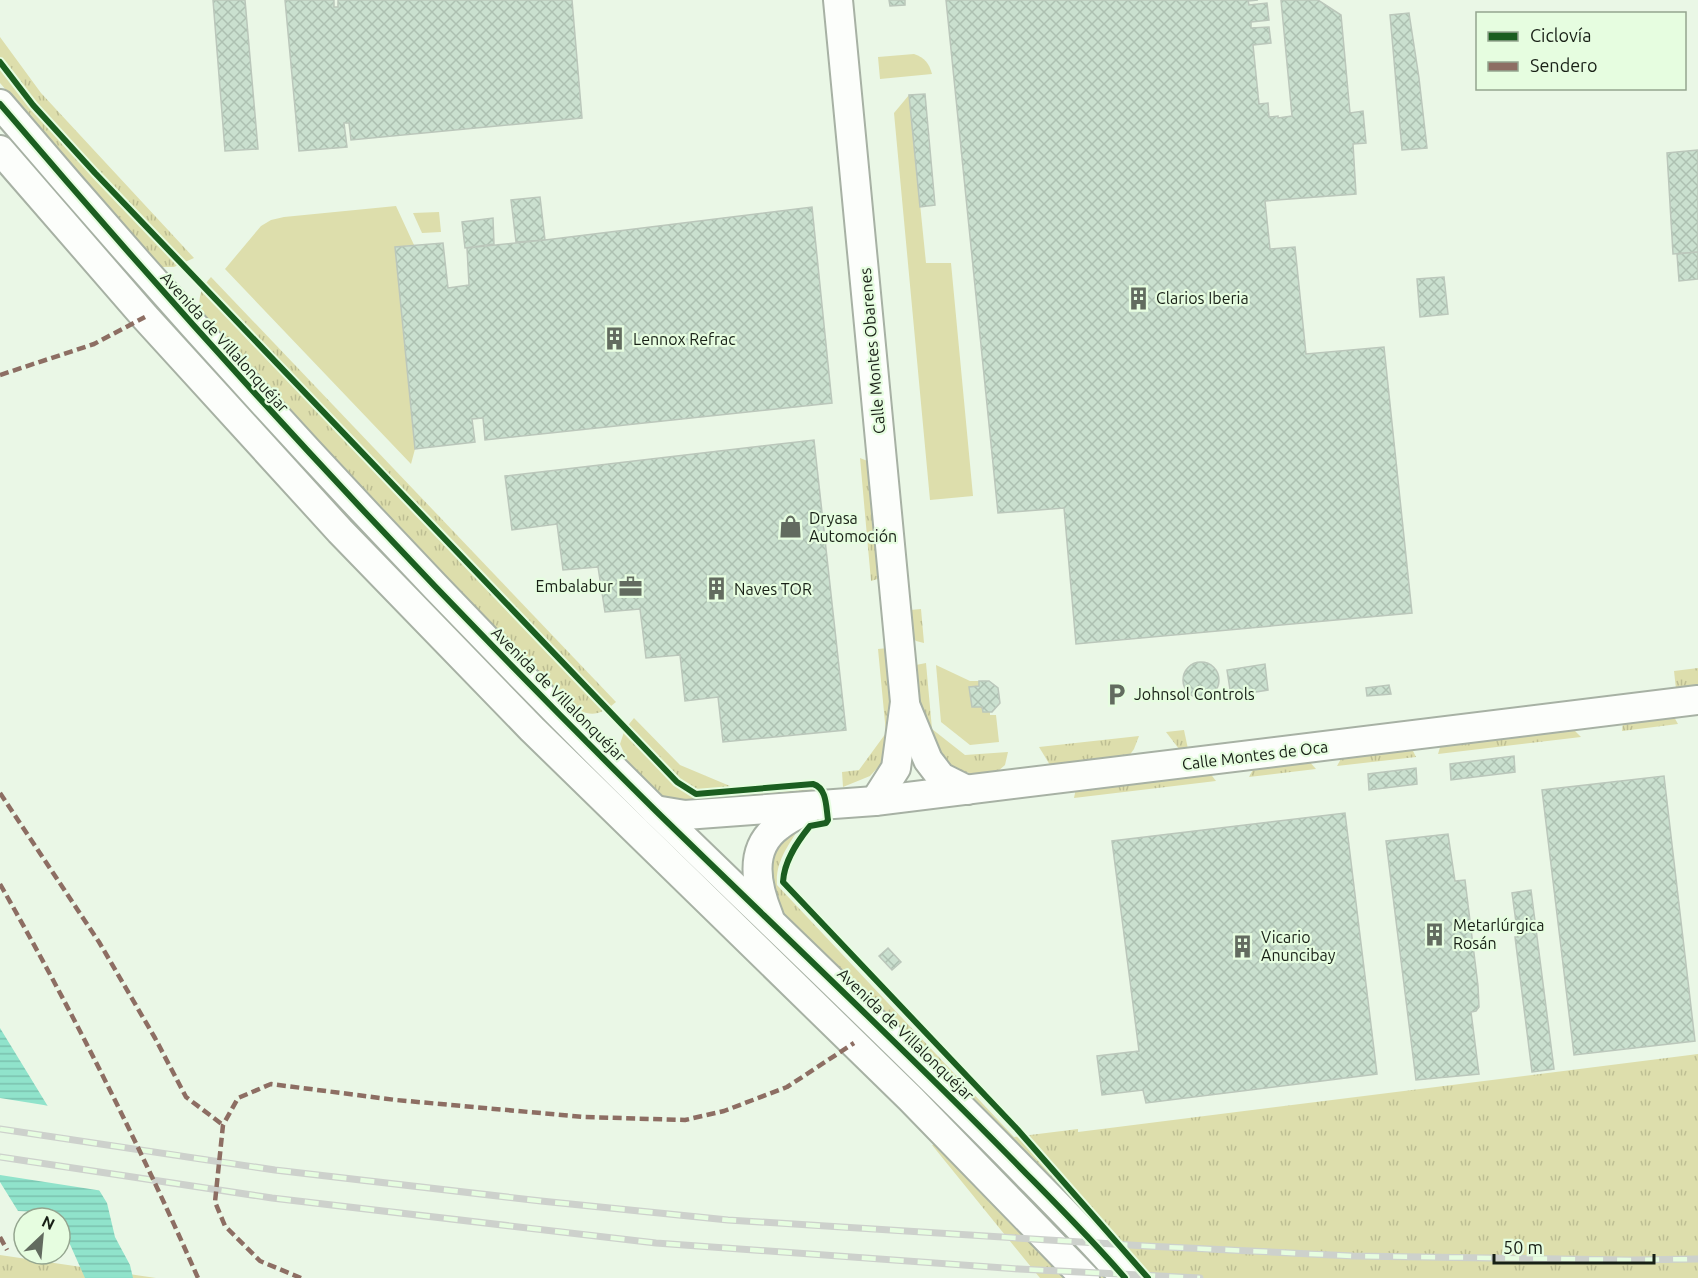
<svg xmlns="http://www.w3.org/2000/svg" width="1698" height="1278" viewBox="0 0 1698 1278" font-family="Ubuntu,sans-serif">
  <style>
    .grass { fill: url(#grass-tufts) }
    .garden { fill: #dddeac }
    .water { fill: url(#water-rules) }
    .pier { fill: #eaf7e6 }
    .building { fill: url(#building-cross-hatch); stroke: #bbc7bb; stroke-width: 1.5 }
    .lines { fill: none; stroke-linecap: round; stroke-linejoin: round }
    .minor-casing { stroke: #a7b1a4; stroke-width: 32 }
    .minor { stroke: #fcfefb; stroke-width: 28 }
    .rail-casing { stroke: #cdd1cc; stroke-width: 7 }
    .rail { stroke: #e6fde0; stroke-width: 4.5; stroke-dasharray: 14; stroke-linecap: butt }
    .quiet { stroke: #8d6e63; stroke-width: 4.5; stroke-dasharray: 9 4.5; stroke-linecap: butt }
    .cycleway-casing { stroke: #e6fde0; stroke-width: 10 }
    .cycleway { stroke: #1b5e20; stroke-width: 6 }
    .labels { text-anchor: middle; dominant-baseline: central; stroke-width: 4.5; stroke-linejoin: round; paint-order: stroke }
    .poi-label { font-size: 16px; fill: #182016; stroke: #e6fde0; text-anchor: start }
    .street-label { font-size: 16px; fill: #182016; stroke: #e6fde0 }
  </style>
  <defs>
    <pattern id="grass-tufts" width="24" height="20" patternUnits="userSpaceOnUse" patternTransform="scale(1.5)"><rect width="24" height="20" fill="#dddeac"/><path d="M3 7l-1-3M5 7V3M7 7l1-3M15 17l-1-3M17 17v-4M19 17l1-3" fill="none" stroke="#bdbe93"/></pattern>
    <pattern id="water-rules" width="6" height="5" patternUnits="userSpaceOnUse" patternTransform="scale(1.5)"><rect width="6" height="5" fill="#90e3cb"/><path d="M0 2.5h6" fill="none" stroke="#7bc2ae"/></pattern>
    <pattern id="building-cross-hatch" width="8" height="8" patternUnits="userSpaceOnUse" patternTransform="scale(1.5)"><rect width="8" height="8" fill="#cae0cf"/><path d="M0 0l8 8M0 8l8-8" fill="none" stroke="#adc0b1"/></pattern>
  </defs>
  <rect width="100%" height="100%" fill="#eaf7e6"/>
  <g class="grass">
    <path d="M 0,37 L 41,93 L 194,258 L 174,267 L 161,267 L 150,256 L 0,83 Z"/>
    <path d="M 211,277 L 616,702 C 598,718 588,716 567,705 L 306,432 L 200,311 C 198,296 201,288 211,277 Z"/>
    <path d="M 860,458 L 870,462 L 881,578 L 871,581 Z"/>
    <path d="M 921,609 L 924,643 L 916,641 L 913,638 L 910,610 Z"/>
    <path d="M 888,648 L 894,712 L 883,762 L 870,776 L 843,787 L 842,772 L 859,770 L 886,733 L 878,649 Z"/>
    <path d="M 926,663 L 932,729 L 965,755 L 1008,752 L 1005,765 L 997,772 L 972,774 L 954,768 L 940,757 L 921,710 L 916,665 Z"/>
    <path d="M 1698,668 L 1698,686 L 1676,689 L 1674,671 Z"/>
    <path d="M 1673,715 L 1678,724 L 1622,731 L 1623,722 Z"/>
    <path d="M 634,718 L 680,765 L 749,794 L 812,789 L 814,794 L 684,803 L 663,799 L 630,766 L 620,744 L 625,729 Z"/>
    <path d="M 1571,727 L 1581,737 L 1438,754 L 1441,744 Z"/>
    <path d="M 1184,730 L 1188,749 L 1179,749 L 1166,732 Z"/>
    <path d="M 1139,736 L 1134,749 L 1129,756 L 1050,765 L 1039,747 Z"/>
    <path d="M 1411,747 L 1416,757 L 1337,766 L 1343,755 Z"/>
    <path d="M 1308,760 L 1316,769 L 1249,777 L 1255,766 Z"/>
    <path d="M 1209,772 L 1216,781 L 1074,798 L 1076,788 Z"/>
    <path d="M 802,824 C 790,843 775,861 777,885 L 1014,1137 L 1078,1129 L 1078,1132 L 1698,1054 L 1698,1278 L 1040,1278 L 932,1145 L 1010,1137 L 779,911 L 767,895 L 771,849 Z"/>
    <path d="M 0,1255 L 156,1278 L 0,1278 Z"/>
  </g>
  <g class="garden">
    <path d="M 914,54 C 925,58 929,63 932,74 L 880,79 L 878,57 Z"/>
    <path d="M 909,95 L 926,263 L 951,263 L 973,496 L 930,500 L 894,113 Z"/>
    <path d="M 0,123 L 1109,1278 L 1104,1278 L 928,1094 L 584,762 L 337,507 L 211,370 L 17,148 L 0,127 Z"/>
    <path d="M 396,206 L 414,245 L 396,247 L 415,449 L 411,464 L 225,269 L 261,226 L 271,220 L 284,217 Z"/>
    <path d="M 439,212 L 441,232 L 422,233 L 413,213 Z"/>
    <path d="M 936,665 L 970,681 L 979,681 L 979,686 L 969,687 L 972,707 L 982,707 L 990,712 L 990,715 L 996,715 L 999,742 L 970,745 L 941,722 Z"/>
  </g>
  <path class="water" d="M 0,1028 L 107,1203 L 115,1237 L 130,1265 L 133,1278 L 85,1278 L 60,1222 L 60,1218 L 53,1218 L 42,1212 L 18,1211 L 0,1182 Z"/>
  <path class="pier" d="M 0,1098 L 50,1106 L 103,1191 L 0,1175 Z"/>
  <g class="building">
    <path d="M 213,0 L 245,0 L 258,149 L 225,151 Z"/>
    <path d="M 285,0 L 334,0 L 334,7 L 338,7 L 338,0 L 572,0 L 582,118 L 351,140 L 349,123 L 344,123 L 347,147 L 299,151 Z"/>
    <path d="M 889,0 L 905,0 L 905,5 L 890,6 Z"/>
    <path d="M 946,0 L 1258,0 L 1248,1 L 1249,5 L 1267,3 L 1269,20 L 1251,22 L 1251,28 L 1269,27 L 1271,43 L 1253,45 L 1259,104 L 1268,103 L 1269,117 L 1278,116 L 1278,118 L 1292,116 L 1281,0 L 1318,0 L 1341,15 L 1350,113 L 1363,111 L 1366,143 L 1353,144 L 1356,194 L 1265,201 L 1270,249 L 1295,247 L 1306,354 L 1384,347 L 1412,613 L 1076,644 L 1064,508 L 998,513 Z"/>
    <path d="M 1409,13 L 1419,78 L 1427,148 L 1402,150 L 1390,15 Z"/>
    <path d="M 925,94 L 935,205 L 920,207 L 909,95 Z"/>
    <path d="M 1698,150 L 1698,252 L 1673,254 L 1667,153 Z"/>
    <path d="M 540,197 L 545,240 L 516,242 L 511,200 Z"/>
    <path d="M 812,207 L 832,403 L 485,440 L 483,418 L 472,419 L 475,442 L 415,449 L 395,247 L 443,243 L 448,288 L 469,285 L 467,248 L 545,240 Z"/>
    <path d="M 493,218 L 494,244 L 465,248 L 462,222 Z"/>
    <path d="M 1698,252 L 1698,279 L 1679,281 L 1677,254 Z"/>
    <path d="M 1444,277 L 1448,314 L 1420,317 L 1417,279 Z"/>
    <path d="M 814,440 L 846,730 L 723,742 L 718,697 L 685,701 L 680,655 L 646,658 L 640,609 L 605,612 L 598,567 L 563,570 L 557,524 L 512,530 L 505,476 Z"/>
    <circle cx="1201" cy="680" r="18"/>
    <path d="M 1265,664 L 1268,690 L 1231,696 L 1227,670 Z"/>
    <path d="M 979,681 L 989,681 L 998,688 L 1000,703 L 992,712 L 983,712 L 982,707 L 972,707 L 969,687 L 979,686 Z"/>
    <path d="M 1389,685 L 1391,694 L 1367,696 L 1366,688 Z"/>
    <path d="M 1514,756 L 1515,772 L 1451,780 L 1450,764 Z"/>
    <path d="M 1416,768 L 1417,784 L 1369,790 L 1368,774 Z"/>
    <path d="M 1664,776 L 1695,1041 L 1574,1055 L 1542,790 Z"/>
    <path d="M 1345,813 L 1377,1074 L 1146,1103 L 1143,1090 L 1102,1095 L 1097,1056 L 1139,1051 L 1112,841 Z"/>
    <path d="M 1448,834 L 1455,881 L 1465,880 L 1478,986 L 1479,1007 L 1476,1011 L 1471,1012 L 1479,1074 L 1416,1080 L 1386,841 Z"/>
    <path d="M 1531,890 L 1554,1069 L 1532,1072 L 1515,937 L 1518,937 L 1512,893 Z"/>
    <path d="M 888,948 L 901,962 L 892,970 L 879,956 Z"/>
  </g>
  <g class="lines">
    <defs>
      <g id="minor">
        <path d="M 838,0 L 905,702 L 896,768 L 875,801"/>
        <path d="M 0,104 C 209,349 427,585 656,811 C 773,925 892,1037 1007,1154 C 1047,1195 1088,1235 1125,1278"/>
        <path d="M 0,150 L 145,317 L 340,531 L 532,729 L 911,1099 L 1085,1278"/>
        <path d="M 906,707 L 928,760 L 941,777 L 967,790"/>
        <path d="M 655,810 L 685,815 L 875,801 L 1698,700"/>
        <path d="M 769,917 C 757,887 747,849 779,826 C 787,819 798,814 808,809"/>
      </g>
    </defs>
    <use href="#minor" class="minor-casing"/>
    <use href="#minor" class="minor"/>
    <defs>
      <g id="rail">
        <path d="M 0,1129 L 275,1170 L 541,1201 L 728,1220 L 1146,1246 L 1353,1256 L 1630,1260 L 1698,1259"/>
        <path d="M 0,1157 L 272,1198 L 656,1243 L 1019,1269 L 1200,1278"/>
      </g>
    </defs>
    <use href="#rail" class="rail-casing"/>
    <use href="#rail" class="rail"/>
    <g class="quiet">
      <path d="M 0,375 L 94,344 L 145,317"/>
      <path d="M 0,793 L 99,942 L 155,1038 L 186,1097 L 223,1125"/>
      <path d="M 0,884 C 73,1012 139,1144 198,1278"/>
      <path d="M 0,1237 L 7,1250"/>
      <path d="M 301,1278 L 260,1261 L 225,1226 L 215,1202 L 223,1125 L 238,1098 L 271,1084 L 396,1100 L 584,1117 L 685,1120 L 724,1111 L 787,1087 L 854,1043"/>
    </g>
    <defs>
      <g id="cycleway">
        <path d="M 0,62 L 33,105 L 95,173 L 677,782 L 696,794 L 813,784 C 827,788 826,807 828,820 L 826,823 L 810,826 C 797,842 784,861 783,882 L 1017,1129 L 1148,1278"/>
        <path d="M 0,104 C 209,349 427,585 656,811 C 773,925 892,1037 1007,1154 C 1047,1195 1088,1235 1125,1278"/>
      </g>
    </defs>
    <use href="#cycleway" class="cycleway-casing"/>
    <use href="#cycleway" class="cycleway"/>
  </g>
  <defs>
    <symbol id="building-bare" viewBox="-9 -9 18 18"><path d="M-4-6H4V6H1V3H-1V6H-4ZM-2.5-4.3h1.7v1.8h-1.7ZM.8-4.3h1.7v1.8H.8ZM-2.5-1h1.7V.8h-1.7ZM.8-1h1.7V.8H.8Z" fill="#626b5f" stroke="#e6fde0" stroke-width="2.5" paint-order="stroke"/></symbol>
    <symbol id="shop-bare" viewBox="-9 -9 18 18"><path d="M-5-2.5h2.3a2.7 3.5 0 0 1 5.4 0H5L5.5 6h-11ZM-1.5-2.5h3a1.5 2.3 0 0 0-3 0Z" fill="#626b5f" stroke="#e6fde0" stroke-width="2.5" paint-order="stroke"/></symbol>
    <symbol id="office-bare" viewBox="-9 -9 18 18"><path d="M-6-3h4V-5.5h4V-3h4V5H-6ZM-1-4.5V-3h2v-1.5ZM-6 0V1H6V0Z" fill="#626b5f" stroke="#e6fde0" stroke-width="2.5" paint-order="stroke"/></symbol>
    <symbol id="parking-bare" viewBox="-9 -9 18 18"><path d="M-3.5-5.5H1a3.5 3.5 0 0 1 0 7H-1V5.5H-3.5ZM-1-3.4V-.6H.8a1.4 1.4 0 0 0 0-2.8Z" fill="#626b5f" stroke="#e6fde0" stroke-width="2.5" paint-order="stroke"/></symbol>
  </defs>
  <g fill-rule="evenodd">
    <use href="#building-bare" x="1122" y="282" width="33" height="33"/>
    <use href="#building-bare" x="598" y="322" width="33" height="33"/>
    <use href="#shop-bare" x="774" y="510" width="33" height="33"/>
    <use href="#office-bare" x="614" y="570" width="33" height="33"/>
    <use href="#building-bare" x="700" y="572" width="33" height="33"/>
    <use href="#parking-bare" x="1100" y="678" width="33" height="33"/>
    <use href="#building-bare" x="1418" y="918" width="33" height="33"/>
    <use href="#building-bare" x="1226" y="930" width="33" height="33"/>
  </g>
  <g class="labels">
    <g class="poi-label">
      <text x="1156" y="298">Clarios Iberia</text>
      <text x="633" y="339">Lennox Refrac</text>
      <text x="809" y="518">Dryasa<tspan x="809" dy="18">Automoción</tspan></text>
      <text x="613" y="586" text-anchor="end">Embalabur</text>
      <text x="734" y="589">Naves TOR</text>
      <text x="1134" y="694">Johnsol Controls</text>
      <text x="1453" y="925">Metarlúrgica<tspan x="1453" dy="18">Rosán</tspan></text>
      <text x="1261" y="937">Vicario<tspan x="1261" dy="18">Anuncibay</tspan></text>
    </g>
    <g class="street-label">
      <text transform="translate(225 342) rotate(48)">Avenida de Villalonquéjar</text>
      <text transform="translate(872 351) rotate(-95)">Calle Montes Obarenes</text>
      <text transform="translate(559 694) rotate(45)">Avenida de Villalonquéjar</text>
      <text transform="translate(1255 755) rotate(-7)">Calle Montes de Oca</text>
      <text transform="translate(906 1034) rotate(44)">Avenida de Villalonquéjar</text>
    </g>
  </g>
  <rect x="1476" y="12" width="210" height="78" fill="#e6fde0" stroke="#94a58f" stroke-width="1.5"/>
  <rect x="1488" y="32" width="30" height="9" fill="#1b5e20" stroke="#94a58f" stroke-width="1.5"/>
  <text x="1530" y="42" font-size="18" fill="#182016">Ciclovía</text>
  <rect x="1488" y="62" width="30" height="9" fill="#8d6e63" stroke="#94a58f" stroke-width="1.5"/>
  <text x="1530" y="72" font-size="18" fill="#182016">Sendero</text>
  <g transform="translate(42 1236) rotate(26)"><circle r="28" fill="#e6fde0" stroke="#94a58f" stroke-width="1.5"/>
  <path d="M0-4.5L10 22L0 15L-10 22Z" fill="#626b5f"/>
  <text y="-9" font-size="16" font-weight="bold" text-anchor="middle" fill="#182016">N</text>
  </g>
  <path d="M1494 1254v9h160v-9" fill="none" stroke="#182016" stroke-width="3"/>
  <text x="1503" y="1254" font-size="18" fill="#182016" stroke="#e6fde0" stroke-width="4.5" paint-order="stroke">50 m</text>
</svg>
